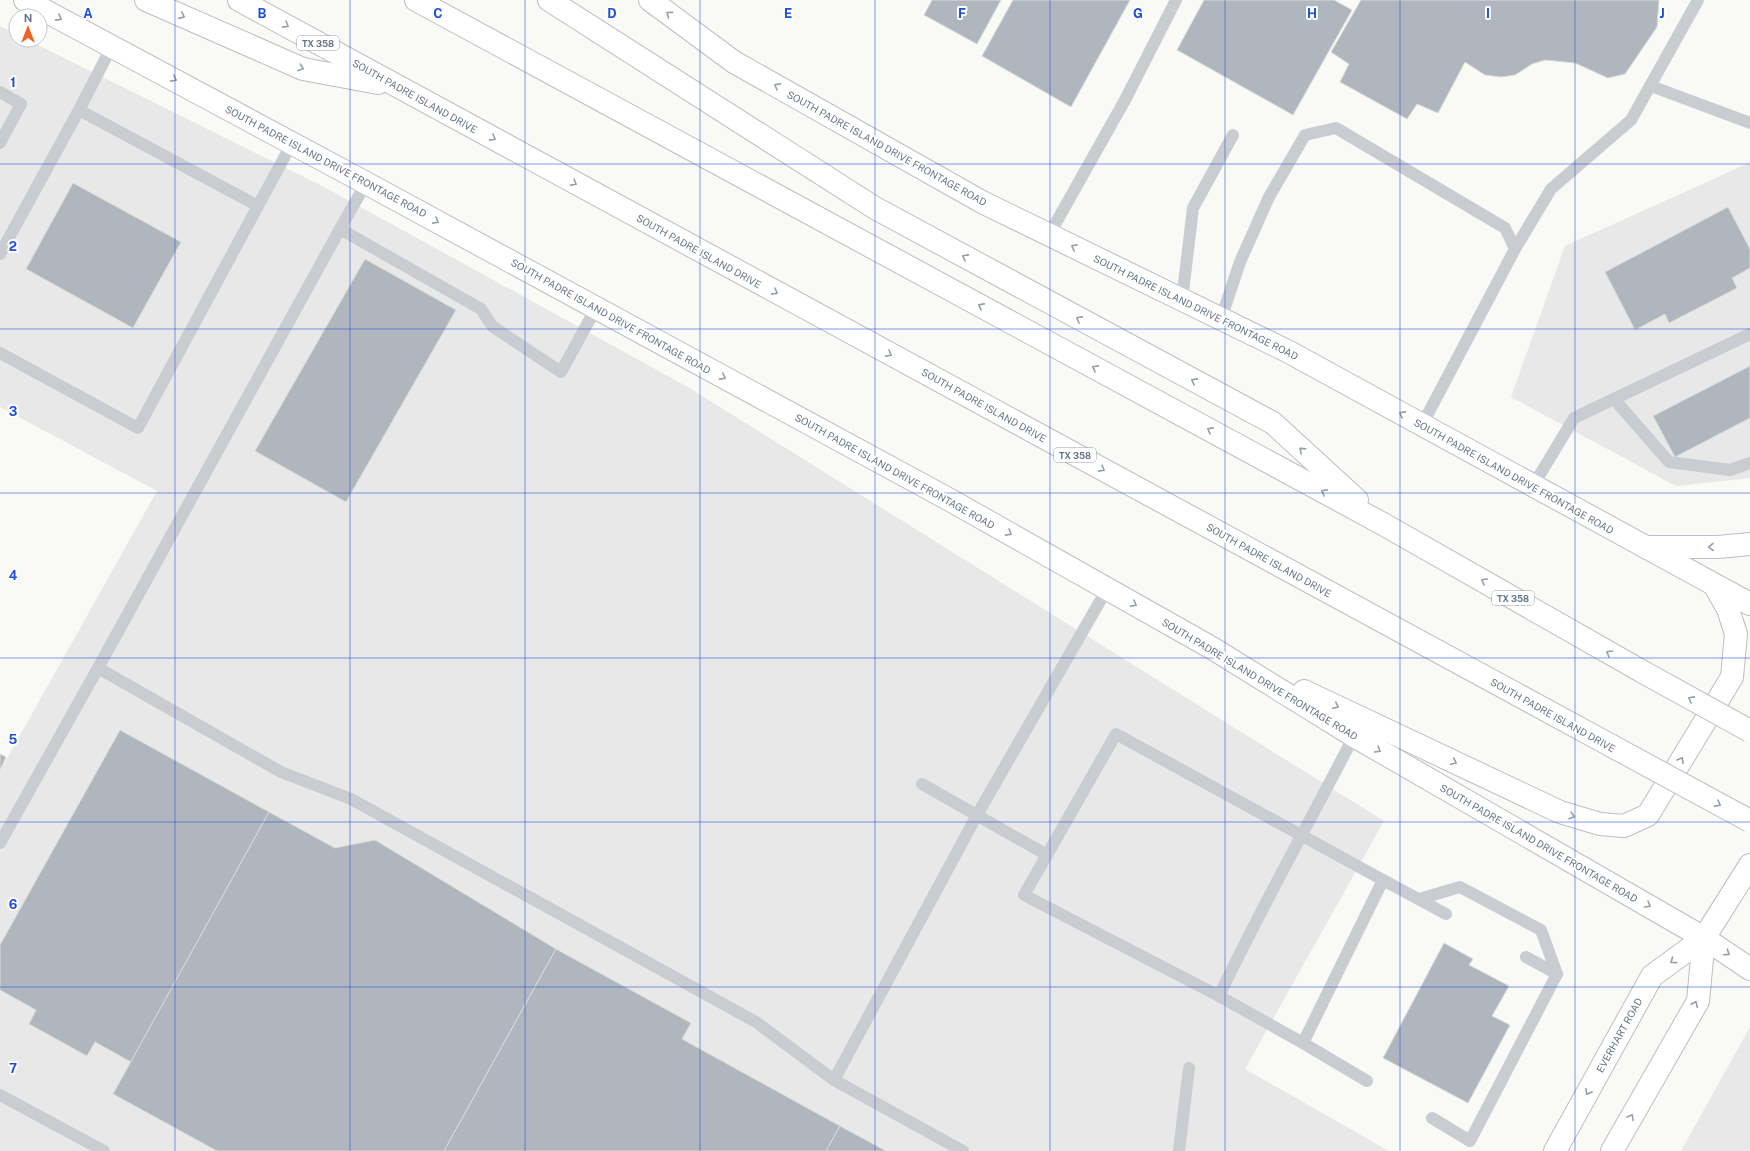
<svg xmlns="http://www.w3.org/2000/svg" width="1750" height="1151" viewBox="0 0 1750 1151" font-family="'Public Sans',sans-serif">
  <style>
    .built { fill: #e7e8e7 }
    .building { fill: #afb6bd; stroke: #dadbd8 }
    .lines { fill: none; stroke-linecap: round; stroke-linejoin: round }
    .secondary-casing { stroke: #bbbfc5; stroke-width: 24 }
    .motorway-casing { stroke: #bbbec2; stroke-width: 24 }
    .service { stroke: #c9ccd0; stroke-width: 12 }
    .secondary { stroke: #fff; stroke-width: 22 }
    .motorway { stroke: #fff; stroke-width: 22 }
    .motorway-bridge-casing { stroke: #bbbec2; stroke-width: 24; stroke-linecap: butt }
    .motorway-bridge { stroke: #fff; stroke-width: 22 }
    .oneway { stroke: #949fac }
    .grid { fill: none; stroke: #1d4ed8; stroke-width: 1; stroke-opacity: 0.55 }
    .labels { text-anchor: middle; dominant-baseline: central; stroke-width: 4; stroke-linejoin: round; paint-order: stroke }
    .shield { fill: #fff; stroke: #949fac; stroke-width: 1 }
    .shield-label { font-size: 9px; font-weight: bold; fill: #667689 }
    .street-label { font-size: 10px; fill: #667689; stroke: #fff }
    .grid-label { font-size: 13px; text-anchor: middle; font-weight: bold; fill: #1d4ed8; stroke: #fff; stroke-width: 4; stroke-linejoin: round; paint-order: stroke }
  </style>
  <rect width="100%" height="100%" fill="#f9f9f6"/>
  <g class="built">
    <path d="M 0,26 L 16,34 L 16,40 L 28,40 L 326,188 L 686,386 L 1384,821 L 1245,1069 L 1389,1151 L 0,1151 L 0,771 L 157,491 L 0,407 Z"/>
    <path d="M 1749,163 L 1750,164 L 1750,478 L 1676,486 L 1511,397 L 1565,246 Z"/>
    <path d="M 1750,1027 L 1750,1151 L 1681,1151 Z"/>
  </g>
  <g class="building">
    <path d="M 932,0 L 1001,0 L 977,44 L 924,15 Z"/>
    <path d="M 1013,0 L 1130,0 L 1071,107 L 982,56 Z"/>
    <path d="M 1204,0 L 1334,0 L 1352,10 L 1293,115 L 1177,50 Z"/>
    <path d="M 1361,0 L 1659,0 L 1657,27 L 1625,74 L 1608,78 L 1575,63 L 1545,60 L 1532,64 L 1515,75 L 1501,77 L 1485,75 L 1465,62 L 1438,113 L 1417,104 L 1407,119 L 1340,82 L 1349,64 L 1331,52 Z"/>
    <path d="M 73,183 L 181,242 L 133,328 L 26,269 Z"/>
    <path d="M 1728,207 L 1750,249 L 1750,268 L 1732,278 L 1737,288 L 1669,323 L 1665,314 L 1635,330 L 1605,272 Z"/>
    <path d="M 365,259 L 456,310 L 346,502 L 255,451 Z"/>
    <path d="M 1750,366 L 1750,418 L 1675,457 L 1653,416 Z"/>
    <path d="M 120,730 L 269,812 L 131,1062 L 95,1042 L 87,1056 L 29,1024 L 36,1010 L 0,990 L 0,945 Z"/>
    <path d="M 0,754 L 6,757 L 0,770 Z"/>
    <path d="M 269,812 L 335,848 L 375,840 L 556,949 L 444,1151 L 217,1151 L 113,1094 Z"/>
    <path d="M 1444,943 L 1473,959 L 1469,965 L 1509,986 L 1492,1016 L 1510,1025 L 1468,1103 L 1383,1058 Z"/>
    <path d="M 556,949 L 691,1023 L 682,1039 L 840,1126 L 826,1151 L 444,1151 Z"/>
    <path d="M 840,1126 L 886,1151 L 826,1151 Z"/>
  </g>
  <g class="lines">
    <defs>
      <g id="secondary">
        <path d="M 25,0 L 366,183 L 950,500 L 1212,648 L 1354,736 L 1704,938 L 1750,969"/>
        <path d="M 650,0 L 734,62 L 982,202 L 1289,352 L 1750,604"/>
        <path d="M 1646,547 L 1718,547 L 1750,544"/>
        <path d="M 1304,691 L 1560,812 L 1600,824 L 1624,826 L 1648,815 L 1732,677 L 1736,634 L 1728,609 L 1715,586"/>
        <path d="M 1555,1151 L 1652,976 L 1704,938 L 1750,865"/>
        <path d="M 1612,1151 L 1698,1001 L 1704,938"/>
      </g>
      <g id="motorway">
        <path d="M 146,0 L 303,69 L 378,83"/>
        <path d="M 239,0 L 1610,745"/>
        <path d="M 416,0 L 1383,524 L 1643,672"/>
        <path d="M 549,0 L 875,208 L 1273,423 L 1357,500"/>
      </g>
    </defs>
    <use href="#secondary" class="secondary-casing"/>
    <use href="#motorway" class="motorway-casing"/>
    <g class="service">
      <path d="M 1651,86 L 1750,123"/>
      <path d="M 0,92 L 21,104 L 0,143"/>
      <path d="M 79,110 L 258,206"/>
      <path d="M 340,229 L 366,183"/>
      <path d="M 1049,235 L 1125,100 L 1176,0"/>
      <path d="M 1515,249 L 1551,189 L 1631,120 L 1698,0"/>
      <path d="M 0,254 L 79,110 L 112,46"/>
      <path d="M 1182,300 L 1193,208 L 1233,135"/>
      <path d="M 1221,319 L 1240,262 L 1269,197 L 1305,135 L 1336,128 L 1505,228 L 1515,249 L 1422,425"/>
      <path d="M 0,353 L 138,428 L 292,143"/>
      <path d="M 1614,399 L 1669,462 L 1730,470 L 1750,463"/>
      <path d="M 1533,486 L 1574,418 L 1750,334"/>
      <path d="M 98,668 L 340,229 L 481,309 L 492,326 L 561,372 L 596,308"/>
      <path d="M 922,784 L 1047,855 L 1116,734 L 1383,880 L 1303,1043 L 1219,996 L 1024,895 L 1047,855"/>
      <path d="M 0,843 L 98,668 L 281,772 L 351,799 L 756,1022 L 834,1080 L 963,1151"/>
      <path d="M 1383,880 L 1446,914"/>
      <path d="M 1419,899 L 1460,887 L 1541,930 L 1557,974"/>
      <path d="M 1219,996 C 1261,908 1309,823 1354,736"/>
      <path d="M 1303,1043 L 1367,1081"/>
      <path d="M 834,1080 L 977,815 L 1107,589"/>
      <path d="M 0,1095 L 104,1151"/>
      <path d="M 1432,1118 L 1470,1141 L 1557,974 L 1526,957"/>
      <path d="M 1179,1151 L 1189,1068"/>
    </g>
    <use href="#secondary" class="secondary"/>
    <use href="#motorway" class="motorway"/>
    <defs>
      <g id="motorway-bridge">
        <path d="M 1643,672 L 1750,731"/>
        <path d="M 1610,745 L 1750,821"/>
      </g>
    </defs>
    <use href="#motorway-bridge" class="motorway-bridge-casing"/>
    <use href="#motorway-bridge" class="motorway-bridge"/>
  </g>
  <defs><path id="oneway-chevron" d="M-2-3.5L2.5 0L-2 3.5" fill="none" stroke-width="1.6" stroke-linecap="round" stroke-linejoin="round"/></defs>
  <g class="oneway">
    <use href="#oneway-chevron" transform="translate(669 14) rotate(-144)"/>
    <use href="#oneway-chevron" transform="translate(182 16) rotate(24)"/>
    <use href="#oneway-chevron" transform="translate(59 18) rotate(28)"/>
    <use href="#oneway-chevron" transform="translate(286 25) rotate(29)"/>
    <use href="#oneway-chevron" transform="translate(301 68) rotate(20)"/>
    <use href="#oneway-chevron" transform="translate(174 79) rotate(29)"/>
    <use href="#oneway-chevron" transform="translate(777 86) rotate(-151)"/>
    <use href="#oneway-chevron" transform="translate(493 138) rotate(29)"/>
    <use href="#oneway-chevron" transform="translate(574 183) rotate(29)"/>
    <use href="#oneway-chevron" transform="translate(436 221) rotate(29)"/>
    <use href="#oneway-chevron" transform="translate(1074 247) rotate(-154)"/>
    <use href="#oneway-chevron" transform="translate(965 257) rotate(-152)"/>
    <use href="#oneway-chevron" transform="translate(775 292) rotate(29)"/>
    <use href="#oneway-chevron" transform="translate(981 306) rotate(-152)"/>
    <use href="#oneway-chevron" transform="translate(1079 319) rotate(-152)"/>
    <use href="#oneway-chevron" transform="translate(889 354) rotate(29)"/>
    <use href="#oneway-chevron" transform="translate(1095 368) rotate(-152)"/>
    <use href="#oneway-chevron" transform="translate(723 377) rotate(28)"/>
    <use href="#oneway-chevron" transform="translate(1194 381) rotate(-152)"/>
    <use href="#oneway-chevron" transform="translate(1402 414) rotate(-151)"/>
    <use href="#oneway-chevron" transform="translate(1210 430) rotate(-152)"/>
    <use href="#oneway-chevron" transform="translate(1302 450) rotate(-138)"/>
    <use href="#oneway-chevron" transform="translate(1102 469) rotate(29)"/>
    <use href="#oneway-chevron" transform="translate(1324 492) rotate(-152)"/>
    <use href="#oneway-chevron" transform="translate(1009 533) rotate(29)"/>
    <use href="#oneway-chevron" transform="translate(1711 547) rotate(179)"/>
    <use href="#oneway-chevron" transform="translate(1484 581) rotate(-150)"/>
    <use href="#oneway-chevron" transform="translate(1134 604) rotate(29)"/>
    <use href="#oneway-chevron" transform="translate(1609 653) rotate(-150)"/>
    <use href="#oneway-chevron" transform="translate(1691 699) rotate(-151)"/>
    <use href="#oneway-chevron" transform="translate(1336 706) rotate(25)"/>
    <use href="#oneway-chevron" transform="translate(1378 750) rotate(30)"/>
    <use href="#oneway-chevron" transform="translate(1681 760) rotate(-59)"/>
    <use href="#oneway-chevron" transform="translate(1454 762) rotate(25)"/>
    <use href="#oneway-chevron" transform="translate(1718 804) rotate(28)"/>
    <use href="#oneway-chevron" transform="translate(1572 816) rotate(16)"/>
    <use href="#oneway-chevron" transform="translate(1648 905) rotate(30)"/>
    <use href="#oneway-chevron" transform="translate(1727 953) rotate(34)"/>
    <use href="#oneway-chevron" transform="translate(1673 961) rotate(144)"/>
    <use href="#oneway-chevron" transform="translate(1695 1004) rotate(-65)"/>
    <use href="#oneway-chevron" transform="translate(1588 1092) rotate(119)"/>
    <use href="#oneway-chevron" transform="translate(1631 1117) rotate(-60)"/>
  </g>
  <path class="grid" d="M 175,0 L 175,1151M 350,0 L 350,1151M 525,0 L 525,1151M 700,0 L 700,1151M 875,0 L 875,1151M 1050,0 L 1050,1151M 1225,0 L 1225,1151M 1400,0 L 1400,1151M 1575,0 L 1575,1151M 0,164 L 1750,164M 0,329 L 1750,329M 0,493 L 1750,493M 0,658 L 1750,658M 0,822 L 1750,822M 0,987 L 1750,987"/>
  <g class="labels">
    <g class="shield">
      <rect x="297" y="36" width="42" height="14" rx="3"/>
      <rect x="1054" y="448" width="42" height="14" rx="3"/>
      <rect x="1492" y="591" width="42" height="14" rx="3"/>
    </g>
    <g class="shield-label">
      <text x="318" y="43">TX 358</text>
      <text x="1075" y="455">TX 358</text>
      <text x="1513" y="598">TX 358</text>
    </g>
    <g class="street-label">
      <text transform="translate(415 96) rotate(29)">SOUTH PADRE ISLAND DRIVE</text>
      <text transform="translate(887 148) rotate(29)">SOUTH PADRE ISLAND DRIVE FRONTAGE ROAD</text>
      <text transform="translate(326 161) rotate(28)">SOUTH PADRE ISLAND DRIVE FRONTAGE ROAD</text>
      <text transform="translate(699 251) rotate(29)">SOUTH PADRE ISLAND DRIVE</text>
      <text transform="translate(1196 307) rotate(26)">SOUTH PADRE ISLAND DRIVE FRONTAGE ROAD</text>
      <text transform="translate(611 316) rotate(29)">SOUTH PADRE ISLAND DRIVE FRONTAGE ROAD</text>
      <text transform="translate(984 405) rotate(29)">SOUTH PADRE ISLAND DRIVE</text>
      <text transform="translate(895 471) rotate(29)">SOUTH PADRE ISLAND DRIVE FRONTAGE ROAD</text>
      <text transform="translate(1514 476) rotate(29)">SOUTH PADRE ISLAND DRIVE FRONTAGE ROAD</text>
      <text transform="translate(1269 560) rotate(29)">SOUTH PADRE ISLAND DRIVE</text>
      <text transform="translate(1260 679) rotate(31)">SOUTH PADRE ISLAND DRIVE FRONTAGE ROAD</text>
      <text transform="translate(1553 715) rotate(29)">SOUTH PADRE ISLAND DRIVE</text>
      <text transform="translate(1539 843) rotate(30)">SOUTH PADRE ISLAND DRIVE FRONTAGE ROAD</text>
      <text transform="translate(1619 1035) rotate(-61)">EVERHART ROAD</text>
    </g>
  </g>
  <g class="grid-label">
    <text x="88" y="18">A</text>
    <text x="262" y="18">B</text>
    <text x="438" y="18">C</text>
    <text x="612" y="18">D</text>
    <text x="788" y="18">E</text>
    <text x="962" y="18">F</text>
    <text x="1138" y="18">G</text>
    <text x="1312" y="18">H</text>
    <text x="1488" y="18">I</text>
    <text x="1662" y="18">J</text>
    <text x="13" y="87">1</text>
    <text x="13" y="251">2</text>
    <text x="13" y="416">3</text>
    <text x="13" y="580">4</text>
    <text x="13" y="744">5</text>
    <text x="13" y="909">6</text>
    <text x="13" y="1073">7</text>
  </g>
  <g transform="translate(28 28)"><circle r="19" fill="#ffffff" stroke="#c2c8d0"/>
  <path d="M0-3L7 15L0 10L-7 15Z" fill="#ec6424"/>
  <text y="-6" font-size="11" font-weight="bold" text-anchor="middle" fill="#667689">N</text>
  </g>
</svg>
